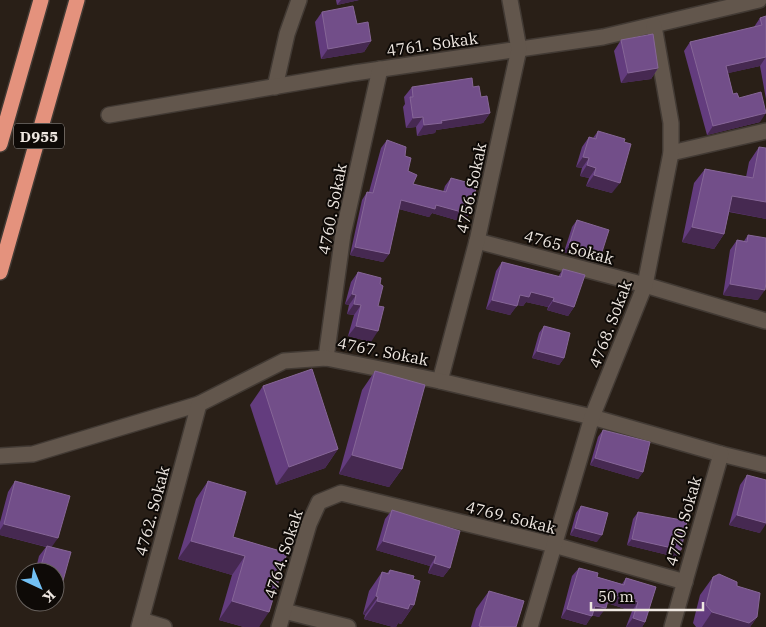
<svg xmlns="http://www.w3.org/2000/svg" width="766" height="627" viewBox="0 0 766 627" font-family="'IBM Plex Serif',serif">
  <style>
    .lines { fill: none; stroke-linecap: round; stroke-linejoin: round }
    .minor-casing { stroke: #423a34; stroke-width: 18 }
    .highway-casing { stroke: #423a34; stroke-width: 18 }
    .minor { stroke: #62564c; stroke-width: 15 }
    .highway { stroke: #e4927d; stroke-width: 15 }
    .wall { fill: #633c7e }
    .shaded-wall { fill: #462951 }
    .building { fill: #724e89; stroke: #866697 }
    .labels { text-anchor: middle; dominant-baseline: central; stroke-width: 4; stroke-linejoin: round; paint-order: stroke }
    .shield { fill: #0e0a07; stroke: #aba5a0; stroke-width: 1 }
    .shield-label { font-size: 15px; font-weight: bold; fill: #eee7e1 }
    .street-label { font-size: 16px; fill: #eee7e1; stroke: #0e0a07 }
  </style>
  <rect width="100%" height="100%" fill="#291f17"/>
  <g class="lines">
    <defs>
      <g id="minor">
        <path d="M 275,87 L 287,34 L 299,0"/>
        <path d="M 109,115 L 354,73 L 603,37 L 759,0"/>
        <path d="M 671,153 L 766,131"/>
        <path d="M 477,241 L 645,285 L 766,321"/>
        <path d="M 326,358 L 343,234 L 380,69"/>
        <path d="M 440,381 L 477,241 L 519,49 L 510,0"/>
        <path d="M 0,456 L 33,454 L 199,404 L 284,361 L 326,358 L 440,381 L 592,417 L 721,454 L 766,465"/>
        <path d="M 284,611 L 348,627"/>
        <path d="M 141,620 L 164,627"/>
        <path d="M 139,627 L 199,404"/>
        <path d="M 279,627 L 309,524 L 319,502 L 341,493 L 554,545 L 685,582"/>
        <path d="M 530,627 L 592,417 L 645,285 L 671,153 L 671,123 L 654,26"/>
        <path d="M 672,627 L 721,454"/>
      </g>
      <g id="highway">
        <path d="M 0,144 L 41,0"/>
        <path d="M 0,272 L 77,0"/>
      </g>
    </defs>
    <use href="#minor" class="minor-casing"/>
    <use href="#highway" class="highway-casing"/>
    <use href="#minor" class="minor"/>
    <use href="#highway" class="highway"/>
  </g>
  <g class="wall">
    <path d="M 336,0 L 359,0 L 337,5 Z"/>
    <path d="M 322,12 L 357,24 L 371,41 L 364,52 L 321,59 L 315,22 Z"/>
    <path d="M 766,16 L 766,99 L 760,66 L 728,73 L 733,94 L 739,98 L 760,122 L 707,135 L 684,51 L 690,42 L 754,27 L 760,18 Z"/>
    <path d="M 621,40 L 658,68 L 651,79 L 621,83 L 614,51 Z"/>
    <path d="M 412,87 L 473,87 L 490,113 L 483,123 L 436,130 L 435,133 L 417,136 L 416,127 L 406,128 L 403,107 L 405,104 L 404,97 Z"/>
    <path d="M 598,131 L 612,193 L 586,186 L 589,178 L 580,176 L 582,168 L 576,167 L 582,147 L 589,137 L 593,138 Z"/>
    <path d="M 387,140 L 405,156 L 408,171 L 413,184 L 443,192 L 445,186 L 451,178 L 469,214 L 463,222 L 432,213 L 429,217 L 399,209 L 389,254 L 383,262 L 350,255 L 362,200 L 367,192 L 369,192 L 381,148 Z"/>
    <path d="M 759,147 L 766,219 L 729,212 L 724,234 L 714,249 L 682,242 L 694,183 L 705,169 L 746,177 L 749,162 Z"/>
    <path d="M 577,220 L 601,255 L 596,262 L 564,252 L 572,227 Z"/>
    <path d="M 748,235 L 758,300 L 723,295 L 730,250 L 737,240 L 744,241 Z"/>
    <path d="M 502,262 L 558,277 L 563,269 L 574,307 L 568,316 L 547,310 L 548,307 L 526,302 L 523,306 L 517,305 L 510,315 L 486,309 L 496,271 Z"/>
    <path d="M 358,272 L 380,284 L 378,306 L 371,342 L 348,336 L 354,315 L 347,314 L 349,305 L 345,304 L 351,282 Z"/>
    <path d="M 544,326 L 564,358 L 559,365 L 532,358 L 539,333 Z"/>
    <path d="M 375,371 L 402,469 L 389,487 L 339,474 L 362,390 Z"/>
    <path d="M 263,386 L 338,449 L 325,468 L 276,485 L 250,405 Z"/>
    <path d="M 603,430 L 643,472 L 638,479 L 590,465 L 598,437 Z"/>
    <path d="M 747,475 L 760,533 L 729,525 L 740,485 Z"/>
    <path d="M 15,481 L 52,547 L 55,572 L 35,572 L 39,556 L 46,547 L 0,535 L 0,522 L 8,492 Z"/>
    <path d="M 208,481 L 233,537 L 287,553 L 259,627 L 244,627 L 219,620 L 232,575 L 178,559 L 196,499 Z"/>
    <path d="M 581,506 L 597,542 L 570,535 L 576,513 Z"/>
    <path d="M 392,510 L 450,568 L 443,577 L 428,573 L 430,566 L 376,550 L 385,519 Z"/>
    <path d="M 638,512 L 676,557 L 627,545 L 633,519 Z"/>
    <path d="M 579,568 L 597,577 L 622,584 L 626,578 L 656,587 L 645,622 L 642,627 L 626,627 L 632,611 L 607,603 L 599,617 L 592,615 L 586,625 L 561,618 L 572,576 Z"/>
    <path d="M 390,570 L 413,579 L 414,605 L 401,624 L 398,623 L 396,627 L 393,627 L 364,619 L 365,615 L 363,614 L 369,591 L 382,572 L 387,573 Z"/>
    <path d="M 713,577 L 737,586 L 757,617 L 750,627 L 696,627 L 693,623 L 700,595 Z"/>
    <path d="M 489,591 L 516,627 L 471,627 L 476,609 Z"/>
  </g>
  <g class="shaded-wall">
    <path d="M 341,0 L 359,0 L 337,5 Z"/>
    <path d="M 371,41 L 364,52 L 321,59 L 328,49 Z"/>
    <path d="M 766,57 L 760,66 L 720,75 L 726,66 Z"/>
    <path d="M 658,68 L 651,79 L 621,83 L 628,73 Z"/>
    <path d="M 490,113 L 483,123 L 436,130 L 435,133 L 417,136 L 424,125 L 441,121 Z"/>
    <path d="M 766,113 L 760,122 L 707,135 L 713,126 Z"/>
    <path d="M 423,117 L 416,127 L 406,128 L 413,118 Z"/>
    <path d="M 583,157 L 589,158 L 582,168 L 576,167 Z"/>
    <path d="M 587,165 L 596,168 L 589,178 L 580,176 Z"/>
    <path d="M 594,175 L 620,183 L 612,193 L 586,186 Z"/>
    <path d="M 732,196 L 766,202 L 766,219 L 722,210 Z"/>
    <path d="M 401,200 L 436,205 L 469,214 L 463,222 L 432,213 L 429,217 L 395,208 Z"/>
    <path d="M 692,227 L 724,234 L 714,249 L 682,242 Z"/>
    <path d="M 569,245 L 601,255 L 596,262 L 564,252 Z"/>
    <path d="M 355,247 L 389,254 L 383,262 L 350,255 Z"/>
    <path d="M 730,284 L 765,290 L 758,300 L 723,295 Z"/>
    <path d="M 531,292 L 554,298 L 548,307 L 526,302 L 523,306 L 513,304 L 520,295 Z"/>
    <path d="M 352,294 L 356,295 L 349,305 L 345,304 Z"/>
    <path d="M 492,300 L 517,306 L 510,315 L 486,309 Z"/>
    <path d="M 553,301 L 574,307 L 568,316 L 547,310 Z"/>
    <path d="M 354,304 L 361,305 L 354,315 L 347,314 Z"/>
    <path d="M 356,326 L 378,331 L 371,342 L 348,336 Z"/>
    <path d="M 537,351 L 564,358 L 559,365 L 532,358 Z"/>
    <path d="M 338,449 L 325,468 L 276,485 L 289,467 Z"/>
    <path d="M 352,455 L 402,469 L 389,487 L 339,474 Z"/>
    <path d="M 595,458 L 643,472 L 638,479 L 590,465 Z"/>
    <path d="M 737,515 L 766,523 L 766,524 L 760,533 L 729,525 Z"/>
    <path d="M 4,524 L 58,538 L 51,548 L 0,535 L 0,530 Z"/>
    <path d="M 575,528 L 602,535 L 597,542 L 570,535 Z"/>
    <path d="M 632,539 L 681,550 L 676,557 L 627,545 Z"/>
    <path d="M 191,541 L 245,556 L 232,575 L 178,559 Z"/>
    <path d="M 383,541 L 436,556 L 430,566 L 376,550 Z"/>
    <path d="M 434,563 L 450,568 L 443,577 L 428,573 Z"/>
    <path d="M 55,593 L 59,595 L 55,600 Z"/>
    <path d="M 610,593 L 638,602 L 632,611 L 604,602 Z"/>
    <path d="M 376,596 L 378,597 L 365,615 L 363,614 Z"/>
    <path d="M 232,601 L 269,612 L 259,627 L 244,627 L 219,620 Z"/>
    <path d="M 377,601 L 410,604 L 414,605 L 401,624 L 398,623 L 396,627 L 393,627 L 364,619 Z"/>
    <path d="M 42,602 L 54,602 L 52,605 Z"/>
    <path d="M 595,606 L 606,608 L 599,617 L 589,615 Z"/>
    <path d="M 567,609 L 592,616 L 586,625 L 561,618 Z"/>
    <path d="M 712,612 L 757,617 L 750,627 L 702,627 Z"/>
    <path d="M 633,618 L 645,622 L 642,627 L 626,627 Z"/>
  </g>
  <g class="building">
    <path d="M 353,6 L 357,24 L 368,22 L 371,41 L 328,49 L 322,12 Z"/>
    <path d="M 766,16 L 766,57 L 726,66 L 733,94 L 737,93 L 739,98 L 761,92 L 766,113 L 713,126 L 690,42 L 762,25 L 760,18 Z"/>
    <path d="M 653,34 L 658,68 L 628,73 L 621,40 Z"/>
    <path d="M 472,78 L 473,87 L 479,86 L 481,97 L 487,96 L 490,113 L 441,121 L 442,123 L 424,125 L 423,117 L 413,118 L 410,97 L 413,97 L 412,87 Z"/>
    <path d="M 598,131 L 625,139 L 624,142 L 631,144 L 620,183 L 594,175 L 596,168 L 587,165 L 589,158 L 583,157 L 589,137 L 596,139 Z"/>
    <path d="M 387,140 L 406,147 L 405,156 L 411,158 L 408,171 L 417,175 L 413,184 L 446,192 L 451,178 L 477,185 L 469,214 L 436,205 L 435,209 L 401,200 L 389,254 L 355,247 L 367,192 L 373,193 Z"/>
    <path d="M 759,147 L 766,148 L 766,202 L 732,196 L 724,234 L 692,227 L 705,169 L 753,178 Z"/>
    <path d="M 577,220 L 609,230 L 601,255 L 569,245 Z"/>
    <path d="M 748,235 L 766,238 L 766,282 L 765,290 L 730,284 L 737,240 L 747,242 Z"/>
    <path d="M 502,262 L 561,277 L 563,269 L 585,275 L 574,307 L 553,301 L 554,298 L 531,292 L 529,297 L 520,295 L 517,306 L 492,300 Z"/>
    <path d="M 358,272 L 381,278 L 380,284 L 383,286 L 378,306 L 384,307 L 378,331 L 356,326 L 361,305 L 354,304 L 356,295 L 352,294 Z"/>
    <path d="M 544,326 L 570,333 L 564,358 L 537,351 Z"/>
    <path d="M 312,369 L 338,449 L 289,467 L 263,386 Z"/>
    <path d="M 375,371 L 425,385 L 402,469 L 352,455 Z"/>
    <path d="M 603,430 L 650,442 L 643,472 L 595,458 Z"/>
    <path d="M 747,475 L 766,480 L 766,523 L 737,515 Z"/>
    <path d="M 15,481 L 70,496 L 58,538 L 4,524 Z"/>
    <path d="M 208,481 L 246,492 L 233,537 L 287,553 L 269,612 L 232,601 L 245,556 L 191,541 Z"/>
    <path d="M 581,506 L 608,513 L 602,535 L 575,528 Z"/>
    <path d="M 392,510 L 460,531 L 450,568 L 434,563 L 436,556 L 383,541 Z"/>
    <path d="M 638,512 L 687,521 L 681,550 L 632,539 Z"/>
    <path d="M 47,546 L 71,552 L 59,595 L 55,593 L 55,572 L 39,572 Z"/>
    <path d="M 579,568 L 598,573 L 597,577 L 624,585 L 626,578 L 656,587 L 645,622 L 633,618 L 638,602 L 610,593 L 606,608 L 595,606 L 592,616 L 567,609 Z"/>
    <path d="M 390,570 L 414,576 L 413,579 L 420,581 L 414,605 L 410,604 L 408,609 L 377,601 L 378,597 L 376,596 L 382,572 L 389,574 Z"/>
    <path d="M 719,574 L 737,582 L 737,586 L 760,593 L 757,617 L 749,623 L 712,612 L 706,605 L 713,577 Z"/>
    <path d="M 489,591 L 524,601 L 516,627 L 483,627 L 479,626 Z"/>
  </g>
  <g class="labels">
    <rect class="shield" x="14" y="123.5" width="50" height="25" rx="4"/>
    <g class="shield-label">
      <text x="39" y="136">D955</text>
    </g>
    <g class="street-label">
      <text transform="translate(432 44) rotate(-8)">4761. Sokak</text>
      <text transform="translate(471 188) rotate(-78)">4756. Sokak</text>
      <text transform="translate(332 209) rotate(-79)">4760. Sokak</text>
      <text transform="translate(569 247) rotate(15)">4765. Sokak</text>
      <text transform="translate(610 324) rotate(-69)">4768. Sokak</text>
      <text transform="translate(383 351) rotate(11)">4767. Sokak</text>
      <text transform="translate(152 511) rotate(-75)">4762. Sokak</text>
      <text transform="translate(511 517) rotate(14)">4769. Sokak</text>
      <text transform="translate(683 521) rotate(-74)">4770. Sokak</text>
      <text transform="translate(283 554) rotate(-72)">4764. Sokak</text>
    </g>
  </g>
  <g transform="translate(40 587) rotate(136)"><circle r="24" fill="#0e0a07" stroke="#68625e"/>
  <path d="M0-4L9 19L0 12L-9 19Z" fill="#72c1f5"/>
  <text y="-8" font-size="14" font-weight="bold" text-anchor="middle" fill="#eee7e1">K</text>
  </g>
  <path d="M591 602v8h112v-8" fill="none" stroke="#eee7e1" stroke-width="2.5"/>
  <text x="598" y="602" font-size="15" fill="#eee7e1" stroke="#0e0a07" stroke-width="4" paint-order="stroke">50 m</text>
</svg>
